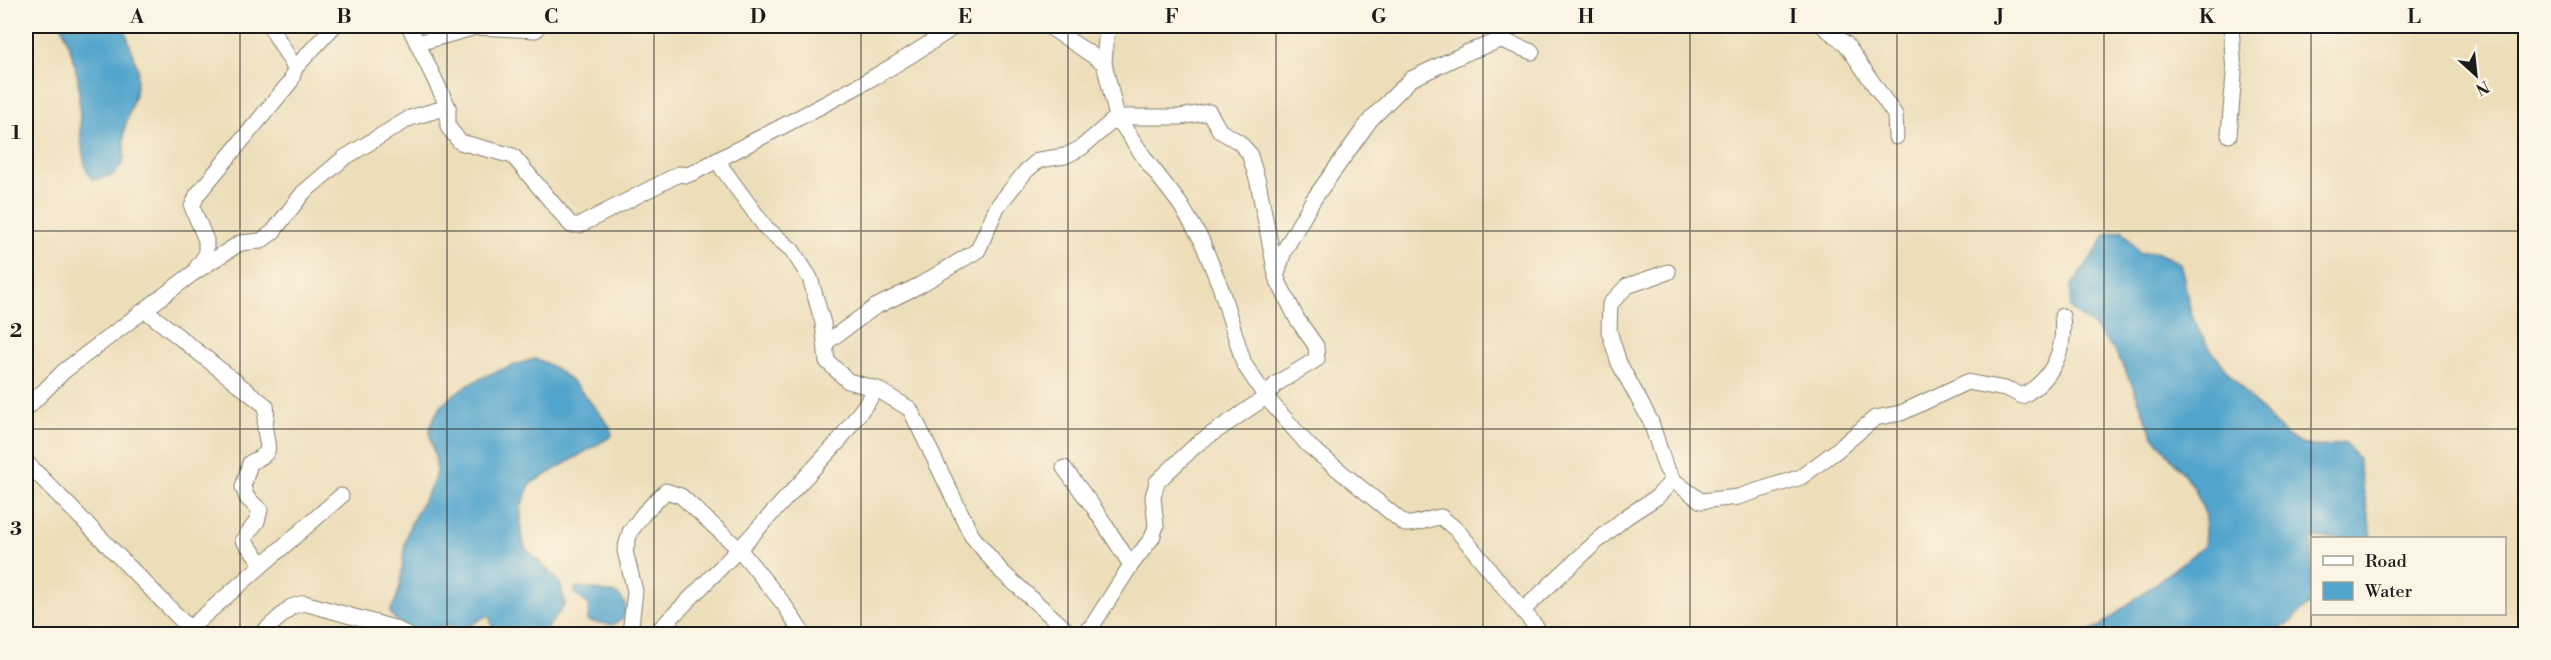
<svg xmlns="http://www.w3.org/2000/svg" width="2551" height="660" viewBox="0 0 2551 660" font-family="'Libre Bodoni',serif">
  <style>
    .water { fill: #51a4cc; stroke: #366074; stroke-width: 1.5 }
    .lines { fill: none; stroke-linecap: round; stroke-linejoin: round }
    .minor-casing { stroke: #847d6b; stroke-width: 17 }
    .minor { stroke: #fff; stroke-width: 15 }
    .grid { fill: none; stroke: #1c1c1c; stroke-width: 1.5; stroke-opacity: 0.55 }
    .neatline { fill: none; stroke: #1c1c1c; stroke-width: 2 }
    .grid-label { font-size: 20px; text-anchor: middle; font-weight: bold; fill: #1c1c1c }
  </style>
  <rect width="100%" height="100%" fill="#fcf5e5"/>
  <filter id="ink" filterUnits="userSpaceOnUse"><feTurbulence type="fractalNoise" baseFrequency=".0167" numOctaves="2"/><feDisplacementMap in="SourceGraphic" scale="12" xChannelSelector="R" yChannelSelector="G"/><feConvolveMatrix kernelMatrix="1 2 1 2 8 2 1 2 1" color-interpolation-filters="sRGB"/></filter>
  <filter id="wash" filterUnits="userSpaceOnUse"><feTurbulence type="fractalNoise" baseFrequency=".008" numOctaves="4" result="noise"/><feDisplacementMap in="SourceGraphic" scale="24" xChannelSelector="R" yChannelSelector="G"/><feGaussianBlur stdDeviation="1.35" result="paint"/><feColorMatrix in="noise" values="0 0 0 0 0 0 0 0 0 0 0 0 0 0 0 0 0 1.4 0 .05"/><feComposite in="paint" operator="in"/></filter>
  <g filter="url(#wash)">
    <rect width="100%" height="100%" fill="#eddeba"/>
    <g class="water">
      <path d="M 62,26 L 124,26 L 138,70 L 135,94 L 124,130 L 124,159 L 122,165 L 113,175 L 93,180 C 77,166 81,101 78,80 C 75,61 68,43 62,26 Z"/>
      <path d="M 2122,230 L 2140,253 L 2156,252 L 2180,263 C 2187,286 2186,303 2196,325 C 2208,351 2274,431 2299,443 C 2314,449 2330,446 2345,443 L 2358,459 L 2372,538 L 2312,538 L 2312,601 L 2287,625 L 2268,634 L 2083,634 L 2096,629 L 2204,546 L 2206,516 L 2194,487 L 2152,434 L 2131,382 L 2115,351 L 2092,325 L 2070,309 L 2071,287 L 2107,234 Z"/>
      <path d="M 535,359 C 568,368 590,402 610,427 L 612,436 L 530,484 L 521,507 L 521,534 L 526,549 L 560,582 L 565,604 L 543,634 L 490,634 L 492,627 L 490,617 L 486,616 L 459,632 L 447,624 L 428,634 C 414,633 396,624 390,612 C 408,581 398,560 409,528 C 415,512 435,486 436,471 C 438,457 429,444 430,430 C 436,390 501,368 535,359 Z"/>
      <path d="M 580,587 L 617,594 C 625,600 628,609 623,619 L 612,625 L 588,621 L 589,605 L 575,594 L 575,588 Z"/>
    </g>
  </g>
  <g filter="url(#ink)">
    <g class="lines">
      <defs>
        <g id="minor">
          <path d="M 409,26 L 448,107 L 448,127 L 460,142 L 513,156 L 571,225 L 580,225 L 679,174 L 687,175 L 695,172 C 782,125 874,83 955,26"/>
          <path d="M 1048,26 L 1104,63"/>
          <path d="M 1107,26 L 1104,63 L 1117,117 L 1146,160 L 1180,204 L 1201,239 L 1220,286 L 1244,364 L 1266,397 L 1308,445 L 1405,524 C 1418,525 1428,518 1441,517 L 1458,531 L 1537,628 L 1538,634"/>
          <path d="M 1823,26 L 1846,44 L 1895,115 L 1896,137"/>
          <path d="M 418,43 L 476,27 L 536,30 L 537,26"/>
          <path d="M 295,68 L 334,26"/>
          <path d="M 2229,135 L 2234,74 L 2231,26"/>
          <path d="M 720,159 L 722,168 L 766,228 L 792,250 L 810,278 L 823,323 L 827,361 L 848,381 L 877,389 L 910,409 L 972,536 L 1002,572 L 1071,634"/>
          <path d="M 197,267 L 206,255 L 206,240 L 192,207 L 197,195 L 291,81 L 295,68 L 270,26"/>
          <path d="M 1668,272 L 1627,286 L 1610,304 L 1609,331 L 1619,363 L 1651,422 L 1665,466 L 1673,480 L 1701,501 L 1738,497 L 1801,477 L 1836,451 L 1875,418 L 1901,413 L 1967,382 L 2010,390 L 2022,396 C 2053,380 2066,349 2062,316"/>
          <path d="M 145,310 L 266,406 C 268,415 264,422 265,430 C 268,453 273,451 250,463 L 243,487 L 247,498 L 260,510 L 257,521 L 243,540 L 263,564"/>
          <path d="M 827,342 L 875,307 L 920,285 L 978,250 L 997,207 L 1026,171 L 1039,160 L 1065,156 L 1081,148 L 1117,117 L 1180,117 L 1209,112 L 1220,131 L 1239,142 L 1249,153 L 1258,182 L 1276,274"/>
          <path d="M 26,409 L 64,371 L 192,274 L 240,243 L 261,241 L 273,232 L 303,193 L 344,158 L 410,118 L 448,107"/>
          <path d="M 26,462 L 195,634"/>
          <path d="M 1064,468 L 1094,508 L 1131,565"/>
          <path d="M 1523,610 L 1595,543 L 1626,517 L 1657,497 L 1673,480"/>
          <path d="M 189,629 L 341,496"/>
          <path d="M 261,634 L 291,607 L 304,603 L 394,628 L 406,634"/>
          <path d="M 630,634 L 635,591 L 625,551 L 630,532 L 644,513 L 666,491 L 681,496 L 739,549 L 838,442 L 877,389"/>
          <path d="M 655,634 L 739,549 L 783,603 L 803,634"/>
          <path d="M 1082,634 L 1092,626 L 1131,565 L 1152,538 L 1156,526 L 1153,497 L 1157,482 L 1197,444 L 1266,397 L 1276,384 L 1317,359 L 1316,346 L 1297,319 L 1276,277 L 1284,251 L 1313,200 L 1371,119 L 1411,79 L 1468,52 L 1501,40 L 1532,52"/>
        </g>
      </defs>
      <use href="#minor" class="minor-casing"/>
      <use href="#minor" class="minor"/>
    </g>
  </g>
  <path class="grid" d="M 240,26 L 240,634M 447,26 L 447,634M 654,26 L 654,634M 861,26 L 861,634M 1068,26 L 1068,634M 1276,26 L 1276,634M 1483,26 L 1483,634M 1690,26 L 1690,634M 1897,26 L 1897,634M 2104,26 L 2104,634M 2311,26 L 2311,634M 26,231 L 2526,231M 26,429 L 2526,429"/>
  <rect width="2551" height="660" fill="none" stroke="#fcf5e5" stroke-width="66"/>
  <rect x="2311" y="537" width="195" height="78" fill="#fcf5e5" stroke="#a29e95" stroke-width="1.5"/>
  <rect x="2323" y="556" width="30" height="9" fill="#ffffff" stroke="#a29e95" stroke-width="1.5"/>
  <text x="2365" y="567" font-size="18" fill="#1c1c1c">Road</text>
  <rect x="2323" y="582" width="30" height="18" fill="#51a4cc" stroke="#a29e95" stroke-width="1.5"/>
  <text x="2365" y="597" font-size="18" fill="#1c1c1c">Water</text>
  <g transform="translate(2476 75) rotate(153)" stroke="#fcf5e5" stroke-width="4.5" paint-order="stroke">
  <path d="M0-4.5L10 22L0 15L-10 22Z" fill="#1c1c1c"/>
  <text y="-9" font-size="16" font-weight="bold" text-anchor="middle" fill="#1c1c1c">N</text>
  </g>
  <rect x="33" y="33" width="2485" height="594" class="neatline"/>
  <g class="grid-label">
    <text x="137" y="23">A</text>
    <text x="344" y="23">B</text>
    <text x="551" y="23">C</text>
    <text x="758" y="23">D</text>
    <text x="965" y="23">E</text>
    <text x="1172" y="23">F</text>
    <text x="1379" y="23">G</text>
    <text x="1586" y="23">H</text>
    <text x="1793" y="23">I</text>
    <text x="2000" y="23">J</text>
    <text x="2207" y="23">K</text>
    <text x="2414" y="23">L</text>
    <text x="16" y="139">1</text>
    <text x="16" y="337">2</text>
    <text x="16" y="535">3</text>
  </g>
</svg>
